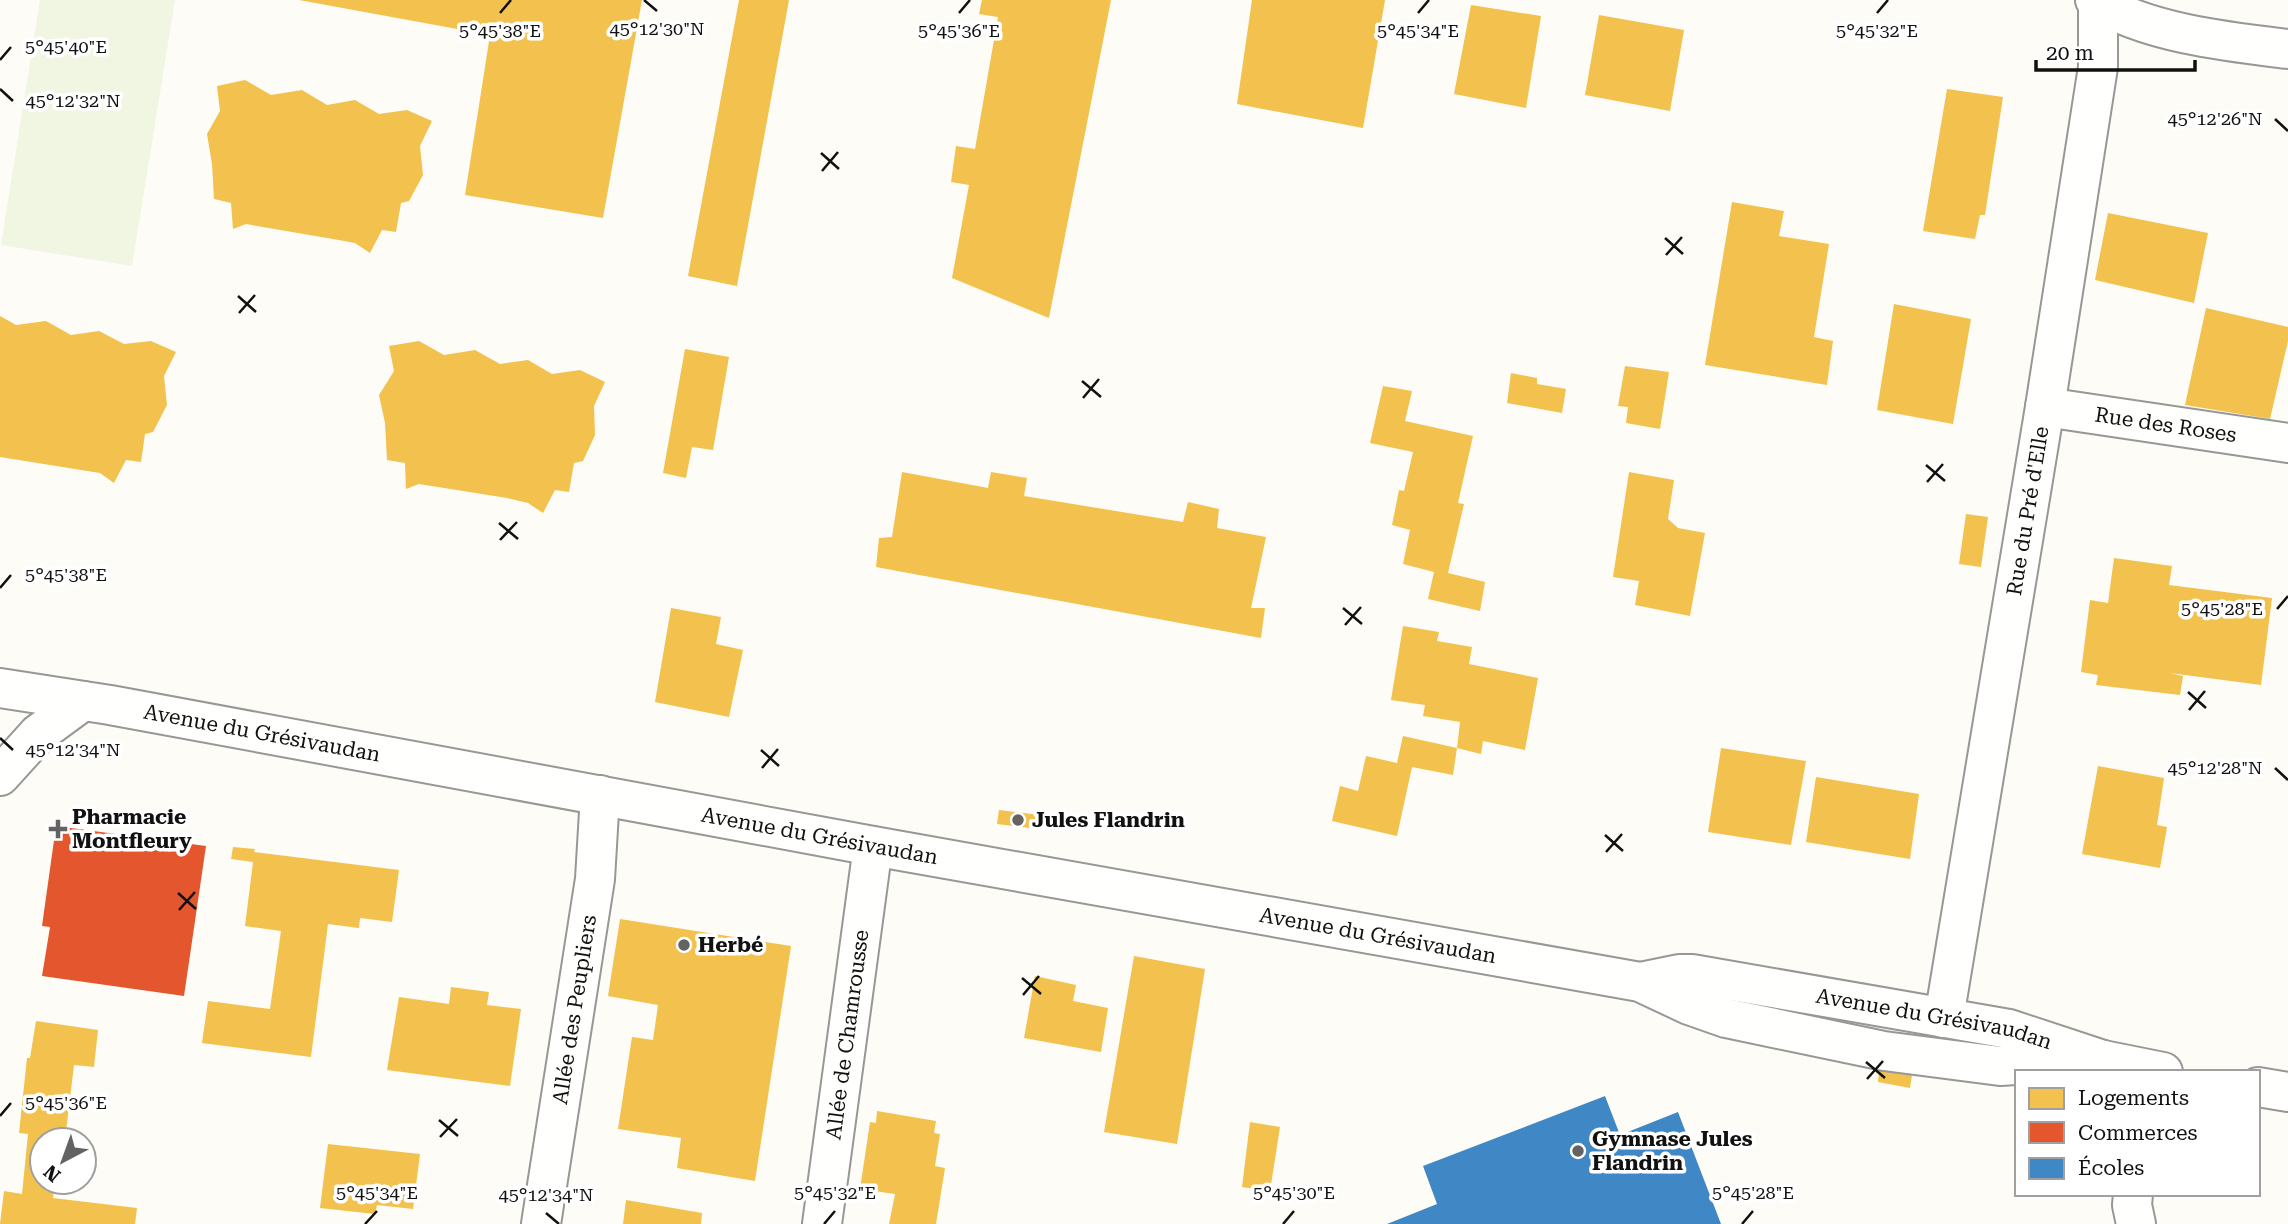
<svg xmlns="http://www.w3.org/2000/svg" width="2288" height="1224" viewBox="0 0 2288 1224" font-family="'Roboto Serif',serif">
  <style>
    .pitch { fill: #f0f6e1 }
    .homes { fill: #f2c14e }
    .shops { fill: #e4572e }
    .schools { fill: #3f88c5 }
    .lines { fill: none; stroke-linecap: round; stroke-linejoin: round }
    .minor-casing { stroke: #979795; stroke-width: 42 }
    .minor { stroke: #fffffe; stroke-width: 38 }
    .ticks { fill: none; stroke: #111; stroke-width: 2.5 }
    .poi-dot { fill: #646362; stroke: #fff; stroke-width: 2.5 }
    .labels { text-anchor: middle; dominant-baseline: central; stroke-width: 7; stroke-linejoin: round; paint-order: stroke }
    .street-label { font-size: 21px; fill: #111; stroke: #fff }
    .poi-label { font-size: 21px; font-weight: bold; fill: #111; stroke: #fff; text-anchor: start }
    .ticks-label { font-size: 18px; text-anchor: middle; fill: #111; stroke: #fff; stroke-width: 7; stroke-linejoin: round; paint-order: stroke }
  </style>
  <rect width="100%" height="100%" fill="#fdfcf7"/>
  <path class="pitch" d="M 40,0 L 175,0 L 132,266 L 1,245 Z"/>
  <g class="homes">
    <path d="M 299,0 L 642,0 L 603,218 L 465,195 L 490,35 Z"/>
    <path d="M 739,0 L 789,0 L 737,286 L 688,276 Z"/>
    <path d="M 982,0 L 1111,0 L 1049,318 L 952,278 L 969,185 L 951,182 L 956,146 L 975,149 L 998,17 L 979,14 Z"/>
    <path d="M 1252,0 L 1385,0 L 1363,128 L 1237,104 Z"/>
    <path d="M 1471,5 L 1541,16 L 1526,108 L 1454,94 Z"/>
    <path d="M 1599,15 L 1684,30 L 1670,111 L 1585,95 Z"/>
    <path d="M 245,80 L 271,95 L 302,90 L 327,105 L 355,100 L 379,114 L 407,110 L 432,121 L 420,146 L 423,175 L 409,201 L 401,203 L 396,232 L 382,230 L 370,253 L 355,243 L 333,239 L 246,224 L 233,229 L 231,203 L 214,199 L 212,164 L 207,134 L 220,111 L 217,86 Z"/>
    <path d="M 1947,89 L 2003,97 L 1985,215 L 1980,215 L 1975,239 L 1923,231 Z"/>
    <path d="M 1732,202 L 1784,211 L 1779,236 L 1829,244 L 1814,337 L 1833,341 L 1827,385 L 1705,365 Z"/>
    <path d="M 2108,213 L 2208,233 L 2194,303 L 2095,280 Z"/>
    <path d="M 1894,304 L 1971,319 L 1953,424 L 1877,410 Z"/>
    <path d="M 2206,308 L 2288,327 L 2288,341 L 2270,419 L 2185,405 Z"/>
    <path d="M 0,316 L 16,325 L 46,321 L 71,335 L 99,331 L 124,344 L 151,341 L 176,352 L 164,376 L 167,405 L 153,432 L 145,434 L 141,462 L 126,460 L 114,483 L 100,473 L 0,457 Z"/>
    <path d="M 419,341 L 444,355 L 475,350 L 500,364 L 528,360 L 552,374 L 580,370 L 605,382 L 594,406 L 595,435 L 583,461 L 574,463 L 569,492 L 555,490 L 543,513 L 528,503 L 507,498 L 419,484 L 406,489 L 405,463 L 387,460 L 385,423 L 379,395 L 394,371 L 389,346 Z"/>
    <path d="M 685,349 L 729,357 L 713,450 L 692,447 L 686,478 L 663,473 Z"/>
    <path d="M 1625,366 L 1669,372 L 1660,429 L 1626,423 L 1628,407 L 1618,406 Z"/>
    <path d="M 1511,373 L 1537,378 L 1537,384 L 1566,389 L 1562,413 L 1507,403 Z"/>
    <path d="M 1383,386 L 1412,391 L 1405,421 L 1473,436 L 1458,503 L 1464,504 L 1448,573 L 1485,582 L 1480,611 L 1428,599 L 1434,572 L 1403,564 L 1410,530 L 1392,525 L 1399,490 L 1404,491 L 1413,452 L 1370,443 Z"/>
    <path d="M 902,472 L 988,488 L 991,472 L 1027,478 L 1024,496 L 1183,522 L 1188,502 L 1219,509 L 1217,528 L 1266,537 L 1251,608 L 1265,608 L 1261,638 L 876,567 L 879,538 L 892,537 Z"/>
    <path d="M 1629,472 L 1674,480 L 1668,519 L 1678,528 L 1705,533 L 1690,616 L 1635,605 L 1639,581 L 1613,577 Z"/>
    <path d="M 1966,514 L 1988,517 L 1981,567 L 1959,564 Z"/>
    <path d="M 2114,558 L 2172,566 L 2169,585 L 2272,598 L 2261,685 L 2170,673 L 2183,676 L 2180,695 L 2096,685 L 2098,675 L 2081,672 L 2090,600 L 2108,603 Z"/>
    <path d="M 671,608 L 721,617 L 716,644 L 743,650 L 729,717 L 655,702 Z"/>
    <path d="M 1403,626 L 1439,632 L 1437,641 L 1472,647 L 1469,664 L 1538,678 L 1525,750 L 1483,741 L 1481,754 L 1457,748 L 1460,722 L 1423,716 L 1425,705 L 1391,700 Z"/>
    <path d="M 1403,736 L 1457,748 L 1453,775 L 1412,767 L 1397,836 L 1332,821 L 1340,786 L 1358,791 L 1366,756 L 1397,763 Z"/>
    <path d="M 1721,748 L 1806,761 L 1791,845 L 1708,832 Z"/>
    <path d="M 2098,766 L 2164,778 L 2157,825 L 2167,827 L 2160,868 L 2082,854 Z"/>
    <path d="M 1816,777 L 1919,794 L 1910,859 L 1806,842 Z"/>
    <path d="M 999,810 L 1040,815 L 1038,829 L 997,824 Z"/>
    <path d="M 233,847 L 255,849 L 254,852 L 399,870 L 392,922 L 360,918 L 359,928 L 328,924 L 311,1057 L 202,1043 L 208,1001 L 270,1009 L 281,931 L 245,926 L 253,862 L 231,859 Z"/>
    <path d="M 620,919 L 791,946 L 755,1181 L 677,1168 L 681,1138 L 618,1129 L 632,1037 L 653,1040 L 658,1005 L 608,996 Z"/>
    <path d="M 1134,956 L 1205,969 L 1177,1144 L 1104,1132 Z"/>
    <path d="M 1035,976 L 1076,985 L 1073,1001 L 1108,1008 L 1101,1052 L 1024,1038 Z"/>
    <path d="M 451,987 L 489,992 L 487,1005 L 521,1009 L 510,1086 L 387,1070 L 399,997 L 449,1004 Z"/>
    <path d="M 36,1021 L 98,1030 L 94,1067 L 74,1065 L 65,1140 L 42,1140 L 42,1182 L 55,1182 L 53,1198 L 137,1208 L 135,1224 L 0,1224 L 4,1191 L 22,1194 L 28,1134 L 19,1133 L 27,1058 L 30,1058 Z"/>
    <path d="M 1879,1070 L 1912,1075 L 1910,1088 L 1878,1082 Z"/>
    <path d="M 877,1111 L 936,1121 L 934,1133 L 940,1134 L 935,1166 L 945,1168 L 936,1224 L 889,1224 L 895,1194 L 860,1189 L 870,1122 L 876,1123 Z"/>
    <path d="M 1250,1122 L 1280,1127 L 1270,1191 L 1242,1187 Z"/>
    <path d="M 328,1144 L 420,1154 L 413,1209 L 377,1205 L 375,1214 L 320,1208 Z"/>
    <path d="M 626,1200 L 702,1213 L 701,1224 L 623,1224 Z"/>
  </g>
  <path class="shops" d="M 56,826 L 206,846 L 184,996 L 42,976 L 50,927 L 42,926 Z"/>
  <path class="schools" d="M 1605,1096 L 1620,1135 L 1678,1112 L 1721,1224 L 1387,1224 L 1437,1204 L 1423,1166 Z"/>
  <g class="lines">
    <defs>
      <g id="minor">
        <path d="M 2095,0 C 2145,33 2229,42 2288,49"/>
        <path id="s1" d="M 2045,407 L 2288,443"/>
        <path id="s2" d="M 0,688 L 110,705 L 873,846 L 1640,982 L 1689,1005 L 1726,1018 L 1884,1051 L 2000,1066 L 2103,1060"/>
        <path d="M 0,776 L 38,734 L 83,701"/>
        <path id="s3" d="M 1640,982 L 1679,974 L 1692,974 L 2009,1029 L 2103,1060 L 2163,1072"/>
        <path id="s4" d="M 1944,1018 L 2045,407 L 2098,67 L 2098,0"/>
        <path d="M 2258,1087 L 2288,1092"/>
        <path d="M 2133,1194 L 2132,1205 L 2136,1224"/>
        <path id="s5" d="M 541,1224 L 595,879 L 600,795"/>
        <path id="s6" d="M 822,1224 L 873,846"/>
      </g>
    </defs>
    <use href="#minor" class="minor-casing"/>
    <use href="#minor" class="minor"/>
  </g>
  <path class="ticks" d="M 644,0 L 657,11M 500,13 L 511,0M 959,13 L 970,0M 1418,13 L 1429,0M 1877,13 L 1888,0M 0,60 L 11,47M 0,89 L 13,101M 2275,119 L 2288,131M 821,153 L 839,169M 822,171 L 838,152M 1665,238 L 1683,254M 1666,255 L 1682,237M 238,296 L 256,312M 239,313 L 255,295M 1082,381 L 1101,397M 1083,398 L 1099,379M 1926,465 L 1945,481M 1927,482 L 1943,464M 499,523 L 518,539M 500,540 L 517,522M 0,588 L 11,575M 1343,608 L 1362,624M 2277,609 L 2288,596M 1345,625 L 1361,607M 2188,692 L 2206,708M 2189,710 L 2205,691M 0,738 L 13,750M 761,750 L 779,766M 762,768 L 778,749M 2275,768 L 2288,780M 1605,835 L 1623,851M 1606,852 L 1622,834M 178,893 L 196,909M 179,910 L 195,892M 1022,978 L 1041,994M 1023,995 L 1039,976M 1866,1062 L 1885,1078M 1867,1079 L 1883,1061M 0,1116 L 11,1103M 439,1120 L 458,1136M 440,1137 L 457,1119M 546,1213 L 559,1224M 365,1224 L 377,1211M 824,1224 L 835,1211M 1283,1224 L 1294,1211M 1742,1224 L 1753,1211"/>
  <g class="poi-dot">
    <circle cx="1018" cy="820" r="7"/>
    <path d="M54.5 818.5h7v7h7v7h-7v7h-7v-7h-7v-7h7z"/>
    <circle cx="684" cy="945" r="7"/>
    <circle cx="1578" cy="1151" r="7"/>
  </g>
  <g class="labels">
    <g class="street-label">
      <text stroke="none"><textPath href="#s1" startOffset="122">Rue des Roses</textPath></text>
      <text stroke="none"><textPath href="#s4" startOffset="514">Rue du Pré d'Elle</textPath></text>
      <text stroke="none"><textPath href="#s2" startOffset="266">Avenue du Grésivaudan</textPath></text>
      <text stroke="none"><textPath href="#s2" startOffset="833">Avenue du Grésivaudan</textPath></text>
      <text stroke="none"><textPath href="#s2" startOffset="1400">Avenue du Grésivaudan</textPath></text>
      <text stroke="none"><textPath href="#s5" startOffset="217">Allée des Peupliers</textPath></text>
      <text stroke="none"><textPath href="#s3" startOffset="299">Avenue du Grésivaudan</textPath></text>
      <text stroke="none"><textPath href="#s6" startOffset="191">Allée de Chamrousse</textPath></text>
    </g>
    <g class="poi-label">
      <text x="72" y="817">Pharmacie<tspan x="72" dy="24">Montfleury</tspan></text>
      <text x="1032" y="820">Jules Flandrin</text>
      <text x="698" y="945">Herbé</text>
      <text x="1592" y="1139">Gymnase Jules<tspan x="1592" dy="24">Flandrin</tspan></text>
    </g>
  </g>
  <g class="ticks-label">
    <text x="657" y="35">45°12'30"N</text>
    <text x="500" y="37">5°45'38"E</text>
    <text x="959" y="37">5°45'36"E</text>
    <text x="1418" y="37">5°45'34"E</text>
    <text x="1877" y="37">5°45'32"E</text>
    <text x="66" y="53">5°45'40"E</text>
    <text x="73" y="107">45°12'32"N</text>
    <text x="2215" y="125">45°12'26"N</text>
    <text x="66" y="581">5°45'38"E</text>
    <text x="2222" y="615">5°45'28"E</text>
    <text x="73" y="756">45°12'34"N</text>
    <text x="2215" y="774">45°12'28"N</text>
    <text x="66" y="1109">5°45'36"E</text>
    <text x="377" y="1199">5°45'34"E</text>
    <text x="835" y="1199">5°45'32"E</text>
    <text x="1294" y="1199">5°45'30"E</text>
    <text x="1753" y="1199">5°45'28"E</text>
    <text x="546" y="1201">45°12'34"N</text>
  </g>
  <rect x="2015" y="1070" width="245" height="126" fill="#ffffff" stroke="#a0a0a0" stroke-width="2"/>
  <rect x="2029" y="1088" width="35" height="21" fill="#f2c14e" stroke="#a0a0a0" stroke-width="2"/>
  <text x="2078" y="1105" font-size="21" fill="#111111">Logements</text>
  <rect x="2029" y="1122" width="35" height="21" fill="#e4572e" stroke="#a0a0a0" stroke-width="2"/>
  <text x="2078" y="1140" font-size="21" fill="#111111">Commerces</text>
  <rect x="2029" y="1158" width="35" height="21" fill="#3f88c5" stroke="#a0a0a0" stroke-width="2"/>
  <text x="2078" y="1175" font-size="21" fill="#111111">Écoles</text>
  <g transform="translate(63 1161) rotate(221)"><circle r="33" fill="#ffffff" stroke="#a0a0a0" stroke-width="2"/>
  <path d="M0-5L12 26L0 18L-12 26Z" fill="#646362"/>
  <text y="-10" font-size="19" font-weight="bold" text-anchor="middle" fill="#111111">N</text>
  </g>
  <path d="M2036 60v10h159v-10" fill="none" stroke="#111111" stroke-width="3.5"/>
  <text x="2046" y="60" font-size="21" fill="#111111" stroke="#ffffff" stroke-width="5" paint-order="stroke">20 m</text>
</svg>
